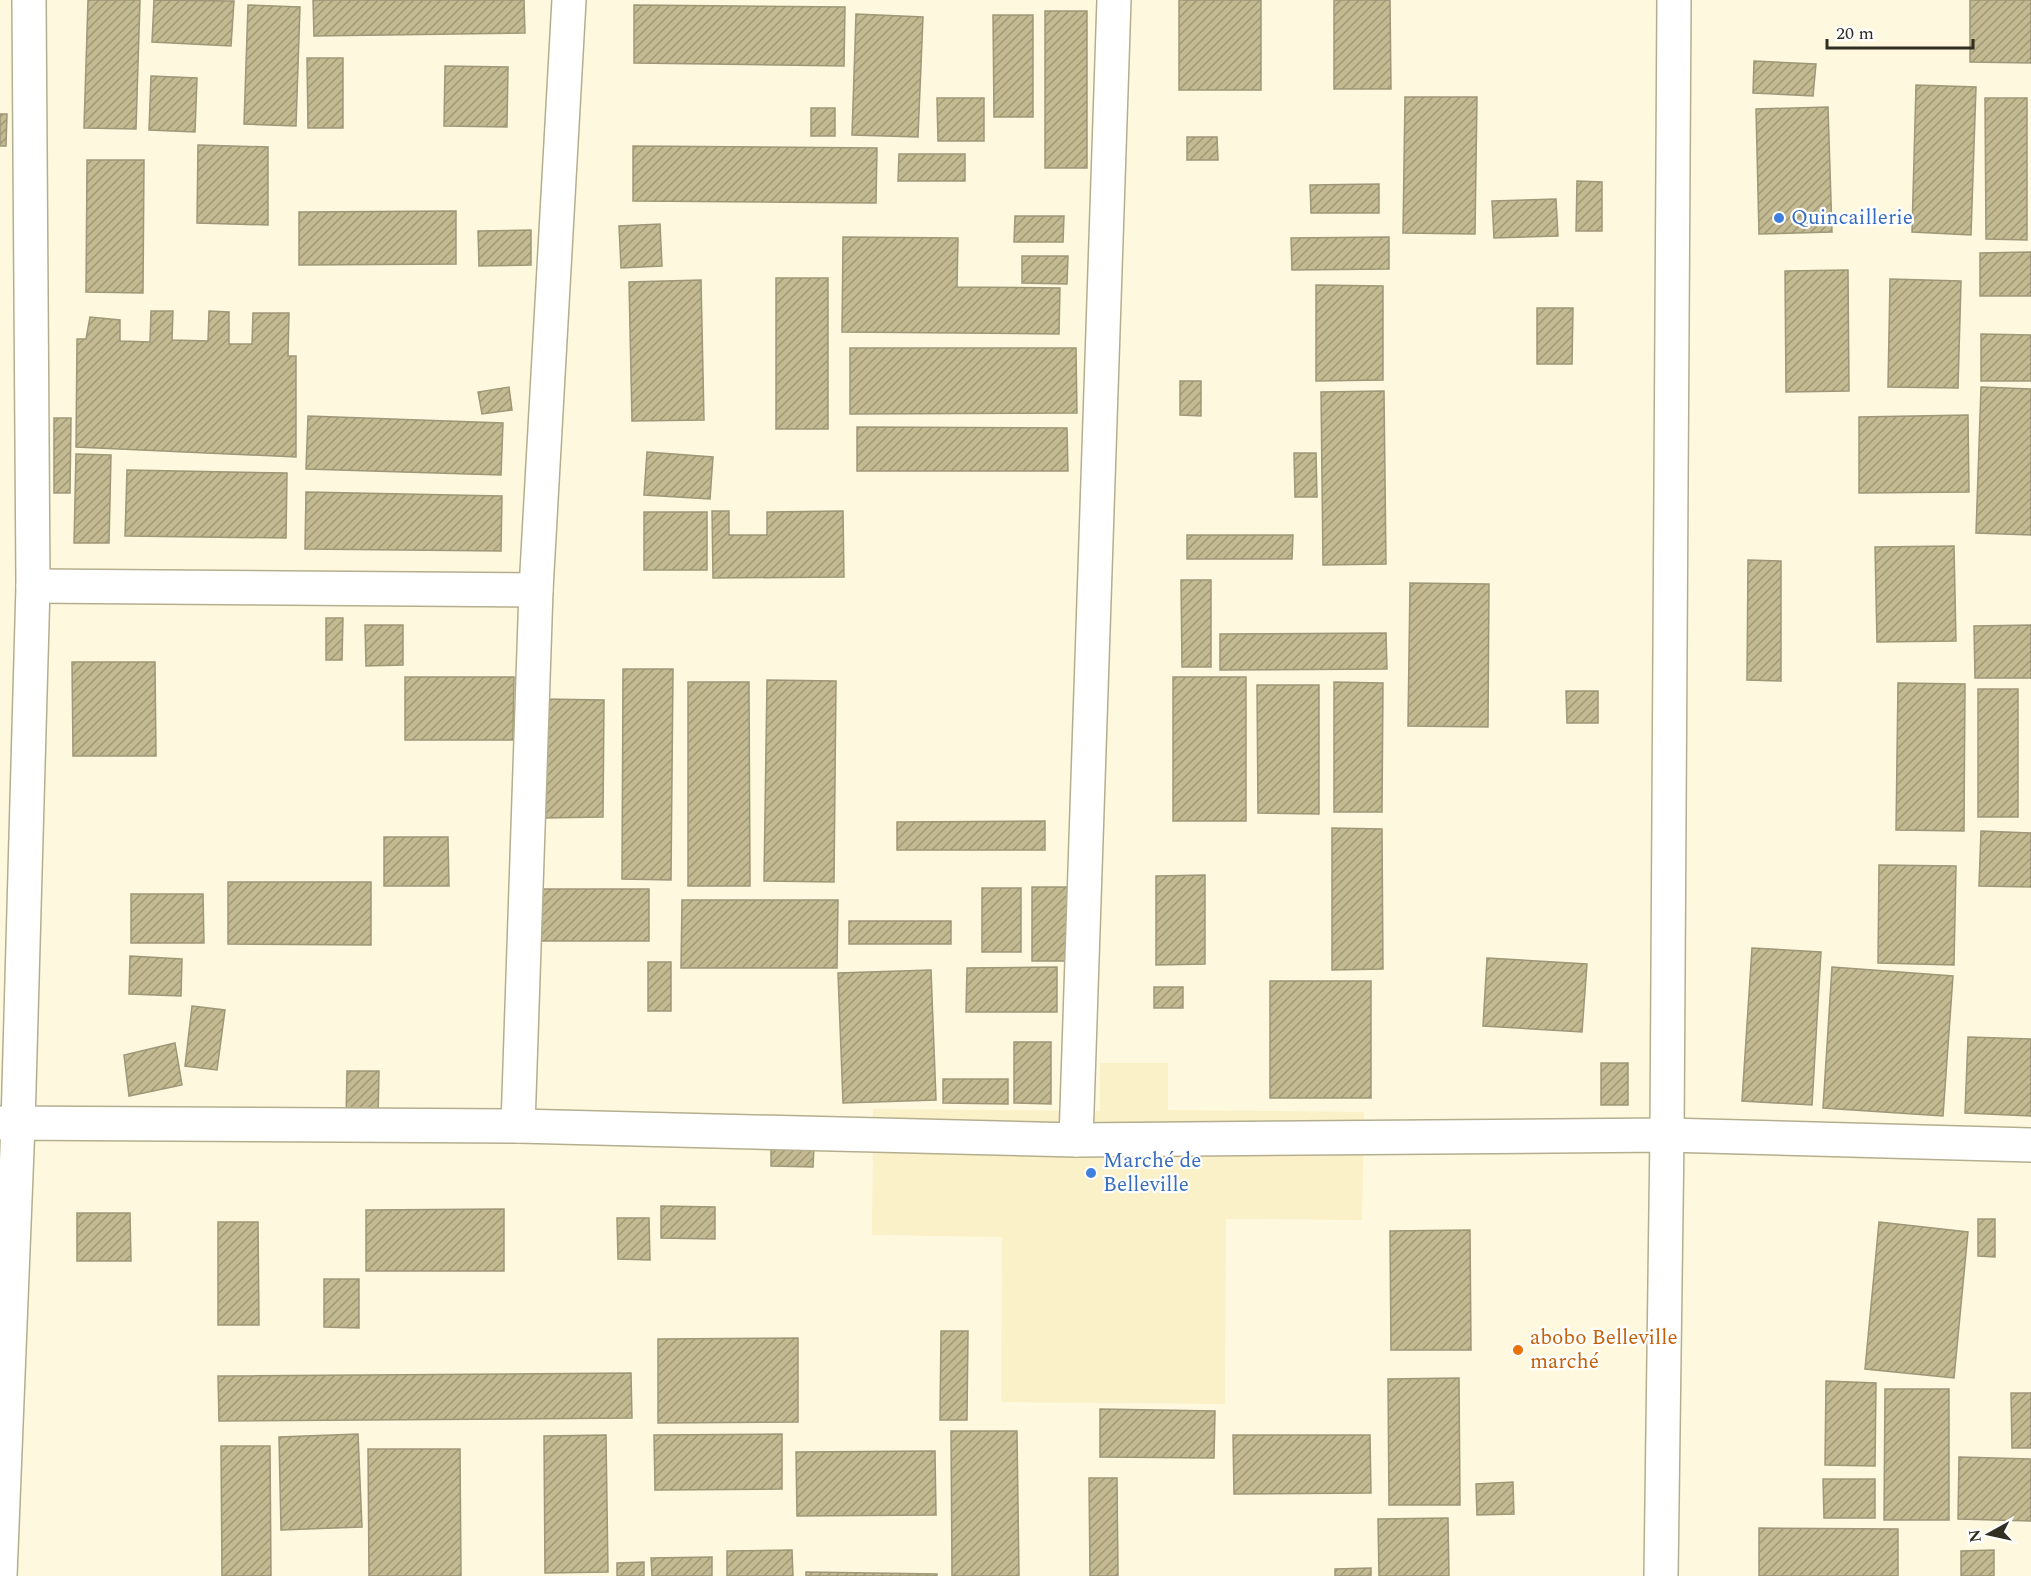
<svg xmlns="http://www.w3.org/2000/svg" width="2031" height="1576" viewBox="0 0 2031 1576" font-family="Spectral,serif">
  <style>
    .built { fill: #faf1c8 }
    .building { fill: url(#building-hatch); stroke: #9e9778; stroke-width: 1.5 }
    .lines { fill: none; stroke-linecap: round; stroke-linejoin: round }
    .minor-casing { stroke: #b5ae8e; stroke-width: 36 }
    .minor { stroke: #fff; stroke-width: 33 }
    .shop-dot { fill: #3f7fe0; stroke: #fff; stroke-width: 2 }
    .food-dot { fill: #e8710a; stroke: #fff; stroke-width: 2 }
    .labels { text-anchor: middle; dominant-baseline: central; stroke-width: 4.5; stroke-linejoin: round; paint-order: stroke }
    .shop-label { font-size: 21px; fill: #366cbe; stroke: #fff; text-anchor: start }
    .food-label { font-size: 21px; fill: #c56008; stroke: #fff; text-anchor: start }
  </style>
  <defs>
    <pattern id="building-hatch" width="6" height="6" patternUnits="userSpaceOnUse" patternTransform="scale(1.5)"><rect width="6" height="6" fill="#c3ba91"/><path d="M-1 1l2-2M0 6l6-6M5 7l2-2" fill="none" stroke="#9f9876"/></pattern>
  </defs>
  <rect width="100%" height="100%" fill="#fef9de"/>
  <path class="built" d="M 1100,1063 L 1168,1063 L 1168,1110 L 1364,1112 L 1362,1220 L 1226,1219 L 1225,1404 L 1001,1402 L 1002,1237 L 872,1235 L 873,1109 L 1100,1111 Z"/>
  <g class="building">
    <path d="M 88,0 L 140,0 L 136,129 L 84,128 Z"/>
    <path d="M 154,0 L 234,1 L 231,46 L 152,42 Z"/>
    <path d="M 313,0 L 524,0 L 525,33 L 314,36 Z"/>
    <rect x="1179" y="0" width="82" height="90"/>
    <path d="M 1334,0 L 1390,0 L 1391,89 L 1334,89 Z"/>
    <path d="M 1970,0 L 2031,0 L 2031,63 L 1970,62 Z"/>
    <path d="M 248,5 L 300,7 L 296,126 L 244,124 Z"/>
    <path d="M 634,5 L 845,7 L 844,66 L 634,63 Z"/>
    <rect x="1045" y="11" width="42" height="157"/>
    <path d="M 856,14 L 923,17 L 918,137 L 852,135 Z"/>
    <path d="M 993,15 L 1033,15 L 1033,117 L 994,117 Z"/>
    <path d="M 307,58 L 343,58 L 343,128 L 308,128 Z"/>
    <path d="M 1754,61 L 1816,64 L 1813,96 L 1753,93 Z"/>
    <path d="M 445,66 L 508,67 L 507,127 L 444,126 Z"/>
    <path d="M 151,76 L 197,78 L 195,132 L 149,130 Z"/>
    <path d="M 1916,85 L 1976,87 L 1971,235 L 1912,232 Z"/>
    <path d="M 1405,97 L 1477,97 L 1475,234 L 1403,233 Z"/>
    <path d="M 937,98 L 984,98 L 984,141 L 938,141 Z"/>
    <path d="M 1985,98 L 2027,98 L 2027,240 L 1986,239 Z"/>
    <path d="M 1828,107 L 1832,232 L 1759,234 L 1756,109 Z"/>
    <rect x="811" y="108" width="24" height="28"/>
    <path d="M 0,114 L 7,114 L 6,146 L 0,146 Z"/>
    <path d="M 1187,137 L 1217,137 L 1218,160 L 1187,160 Z"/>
    <path d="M 198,145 L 268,147 L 268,225 L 197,223 Z"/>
    <path d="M 633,146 L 877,148 L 876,203 L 633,201 Z"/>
    <path d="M 899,154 L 965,154 L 965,181 L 898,181 Z"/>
    <path d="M 87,160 L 144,160 L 143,293 L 86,292 Z"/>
    <path d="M 1577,181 L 1602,182 L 1602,231 L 1576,231 Z"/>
    <path d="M 1379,184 L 1379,213 L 1311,213 L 1310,185 Z"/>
    <path d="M 1556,199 L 1558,236 L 1494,238 L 1492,201 Z"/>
    <path d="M 456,211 L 456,264 L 299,265 L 299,212 Z"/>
    <path d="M 1015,216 L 1064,216 L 1063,242 L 1014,242 Z"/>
    <path d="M 660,224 L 662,266 L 621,268 L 619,226 Z"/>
    <path d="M 531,230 L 531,265 L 479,266 L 478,231 Z"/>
    <path d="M 843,237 L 958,238 L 957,287 L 1060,288 L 1059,334 L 842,332 Z"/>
    <path d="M 1389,237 L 1389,269 L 1292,270 L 1291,238 Z"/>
    <path d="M 2031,252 L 2031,296 L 1980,296 L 1980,253 Z"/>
    <path d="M 1022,256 L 1068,256 L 1067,284 L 1022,283 Z"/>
    <path d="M 1848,270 L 1849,391 L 1786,392 L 1785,271 Z"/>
    <rect x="776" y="278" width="52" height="151"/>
    <path d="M 1890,279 L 1961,281 L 1958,388 L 1888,387 Z"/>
    <path d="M 701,280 L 704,420 L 632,421 L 629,282 Z"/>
    <path d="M 1316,285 L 1383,286 L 1383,380 L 1316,381 Z"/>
    <path d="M 1537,308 L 1573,308 L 1572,364 L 1537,364 Z"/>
    <path d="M 151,311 L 173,311 L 172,340 L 208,341 L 209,311 L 229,312 L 229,344 L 252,344 L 253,313 L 289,313 L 288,356 L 296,356 L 296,457 L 76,447 L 77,339 L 86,339 L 90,317 L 120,320 L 120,341 L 150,342 Z"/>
    <path d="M 1981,334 L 2031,335 L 2031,381 L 1981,381 Z"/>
    <path d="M 850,348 L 1076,348 L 1077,413 L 850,414 Z"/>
    <path d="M 1180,381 L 1201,381 L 1201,416 L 1180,415 Z"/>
    <path d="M 509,387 L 512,410 L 482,414 L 478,392 Z"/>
    <path d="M 1981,387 L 2031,389 L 2031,535 L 1976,533 Z"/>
    <path d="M 1384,391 L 1386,564 L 1323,565 L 1321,392 Z"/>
    <path d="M 1968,415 L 1969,492 L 1859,493 L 1859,417 Z"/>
    <path d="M 308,416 L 503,423 L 501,475 L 306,469 Z"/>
    <path d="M 54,418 L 71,418 L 70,493 L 54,493 Z"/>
    <path d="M 857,427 L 1067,428 L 1068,471 L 857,471 Z"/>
    <path d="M 647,452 L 713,457 L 710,499 L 644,495 Z"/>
    <path d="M 1294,453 L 1316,453 L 1317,497 L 1295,497 Z"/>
    <path d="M 76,454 L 111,455 L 109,543 L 74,543 Z"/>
    <path d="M 127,470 L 287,473 L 286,538 L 125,536 Z"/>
    <path d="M 306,492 L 502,496 L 501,551 L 305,549 Z"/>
    <path d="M 712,511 L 729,511 L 729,535 L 767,535 L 767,512 L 843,511 L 844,577 L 713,578 Z"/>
    <rect x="644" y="512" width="63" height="58"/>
    <path d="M 1187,535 L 1293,535 L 1292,559 L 1187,559 Z"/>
    <path d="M 1954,546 L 1956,641 L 1877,642 L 1875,547 Z"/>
    <path d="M 1748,560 L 1781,561 L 1781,681 L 1747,680 Z"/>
    <path d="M 1181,580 L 1211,580 L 1211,667 L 1182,667 Z"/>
    <path d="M 1410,583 L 1489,584 L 1488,727 L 1408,726 Z"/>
    <path d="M 326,618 L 343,618 L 342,660 L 326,660 Z"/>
    <path d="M 365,625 L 403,625 L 403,665 L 366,666 Z"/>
    <path d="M 2031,625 L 2031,678 L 1975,678 L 1974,626 Z"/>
    <path d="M 1386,633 L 1387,669 L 1220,670 L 1220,634 Z"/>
    <path d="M 72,662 L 155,662 L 156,756 L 73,756 Z"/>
    <path d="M 623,669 L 673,669 L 671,880 L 622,879 Z"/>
    <path d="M 405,677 L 514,677 L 513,740 L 405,740 Z"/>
    <rect x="1173" y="677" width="73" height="144"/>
    <path d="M 767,680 L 836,681 L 834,882 L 764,881 Z"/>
    <path d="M 688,682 L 749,682 L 750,886 L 688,886 Z"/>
    <path d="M 1334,682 L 1383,683 L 1382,812 L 1334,812 Z"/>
    <path d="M 1898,683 L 1965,684 L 1964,831 L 1896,830 Z"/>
    <path d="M 1257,685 L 1319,685 L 1319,814 L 1258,813 Z"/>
    <rect x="1978" y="689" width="40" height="128"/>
    <path d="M 1566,691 L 1598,691 L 1598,723 L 1567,723 Z"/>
    <path d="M 544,699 L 604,700 L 603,817 L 544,818 Z"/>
    <path d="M 1045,821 L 1045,850 L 897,850 L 897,822 Z"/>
    <path d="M 1332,828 L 1382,829 L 1383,969 L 1332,970 Z"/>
    <path d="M 1981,831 L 2031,833 L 2031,887 L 1979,886 Z"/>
    <path d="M 384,837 L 448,837 L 449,886 L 384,886 Z"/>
    <path d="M 1879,865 L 1956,866 L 1954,965 L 1878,963 Z"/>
    <path d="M 1205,875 L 1205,964 L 1156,965 L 1156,876 Z"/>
    <path d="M 228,882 L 371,882 L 371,945 L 228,944 Z"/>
    <rect x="1032" y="887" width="44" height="74"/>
    <rect x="982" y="888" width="39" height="64"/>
    <path d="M 534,889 L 649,889 L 649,941 L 535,941 Z"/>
    <path d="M 131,894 L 203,894 L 204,943 L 131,943 Z"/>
    <path d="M 682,900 L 838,900 L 837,968 L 681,968 Z"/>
    <rect x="849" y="921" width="102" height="23"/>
    <path d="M 1752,948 L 1821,952 L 1812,1105 L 1742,1101 Z"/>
    <path d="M 130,956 L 182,959 L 181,996 L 129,994 Z"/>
    <path d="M 1487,958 L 1587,964 L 1582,1032 L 1483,1026 Z"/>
    <rect x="648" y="962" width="23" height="49"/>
    <path d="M 1057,967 L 1057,1012 L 966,1012 L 967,968 Z"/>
    <path d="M 1832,967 L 1953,976 L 1943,1116 L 1823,1108 Z"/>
    <path d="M 931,970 L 936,1100 L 843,1103 L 838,973 Z"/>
    <rect x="1270" y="981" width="101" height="117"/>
    <rect x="1154" y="987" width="29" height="21"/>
    <path d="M 192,1006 L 225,1010 L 217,1070 L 185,1066 Z"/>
    <path d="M 1968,1037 L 2031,1039 L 2031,1116 L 1965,1113 Z"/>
    <path d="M 1014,1042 L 1051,1042 L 1051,1104 L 1014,1103 Z"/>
    <path d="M 175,1043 L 182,1085 L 129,1096 L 124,1055 Z"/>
    <rect x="1601" y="1063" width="27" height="42"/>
    <path d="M 347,1071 L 379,1071 L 378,1119 L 346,1118 Z"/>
    <path d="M 943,1079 L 1008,1079 L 1008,1104 L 943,1103 Z"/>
    <path d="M 771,1146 L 814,1147 L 813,1167 L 771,1166 Z"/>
    <path d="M 661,1206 L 715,1207 L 715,1239 L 661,1238 Z"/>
    <path d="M 504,1209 L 504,1271 L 366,1271 L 366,1210 Z"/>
    <path d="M 77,1213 L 130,1213 L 131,1261 L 77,1261 Z"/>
    <path d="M 617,1218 L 649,1218 L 650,1260 L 618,1259 Z"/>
    <path d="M 1978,1219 L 1995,1219 L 1995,1257 L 1978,1256 Z"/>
    <path d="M 218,1222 L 258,1222 L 259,1325 L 218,1325 Z"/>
    <path d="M 1879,1222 L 1968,1232 L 1954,1378 L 1865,1369 Z"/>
    <path d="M 1470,1230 L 1471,1350 L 1391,1350 L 1390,1231 Z"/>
    <path d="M 324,1279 L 359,1279 L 359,1328 L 324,1327 Z"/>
    <path d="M 941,1331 L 968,1331 L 967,1420 L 940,1420 Z"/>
    <path d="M 798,1338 L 798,1422 L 658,1423 L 658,1339 Z"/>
    <path d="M 631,1373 L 632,1418 L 219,1421 L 218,1376 Z"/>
    <path d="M 1459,1378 L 1460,1505 L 1389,1505 L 1388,1379 Z"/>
    <path d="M 1826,1381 L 1876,1383 L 1875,1466 L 1825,1465 Z"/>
    <path d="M 1885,1389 L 1949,1389 L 1949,1520 L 1884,1520 Z"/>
    <path d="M 2011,1393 L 2031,1393 L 2031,1448 L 2012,1448 Z"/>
    <path d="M 1100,1409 L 1215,1411 L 1214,1458 L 1100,1457 Z"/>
    <path d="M 951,1431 L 1017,1431 L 1019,1576 L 952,1576 Z"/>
    <path d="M 358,1434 L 362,1527 L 281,1530 L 279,1437 Z"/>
    <path d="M 782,1434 L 782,1489 L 655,1490 L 654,1435 Z"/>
    <path d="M 606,1435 L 608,1572 L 545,1573 L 544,1436 Z"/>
    <path d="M 1233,1435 L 1370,1435 L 1371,1493 L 1234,1494 Z"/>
    <path d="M 221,1446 L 270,1446 L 271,1576 L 222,1576 Z"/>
    <path d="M 368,1449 L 460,1449 L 461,1576 L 369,1576 Z"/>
    <path d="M 935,1451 L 936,1515 L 797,1516 L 796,1452 Z"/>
    <path d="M 1959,1457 L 2031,1459 L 2031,1521 L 1958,1519 Z"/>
    <path d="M 1089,1478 L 1117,1478 L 1118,1576 L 1090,1576 Z"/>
    <path d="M 1823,1479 L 1875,1479 L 1875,1518 L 1824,1518 Z"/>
    <path d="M 1513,1482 L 1514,1514 L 1477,1515 L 1476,1484 Z"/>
    <path d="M 1448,1518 L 1449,1576 L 1379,1576 L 1378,1519 Z"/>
    <path d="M 1759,1528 L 1898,1529 L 1898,1576 L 1759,1576 Z"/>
    <path d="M 792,1550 L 793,1576 L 727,1576 L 727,1551 Z"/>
    <path d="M 1994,1550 L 1994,1576 L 1961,1576 L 1961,1551 Z"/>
    <path d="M 712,1557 L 712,1576 L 652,1576 L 651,1558 Z"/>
    <path d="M 644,1562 L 644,1576 L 617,1576 L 617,1563 Z"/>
    <path d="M 1371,1568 L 1371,1576 L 1335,1576 L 1335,1569 Z"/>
    <path d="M 806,1572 L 937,1574 L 937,1576 L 806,1576 Z"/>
  </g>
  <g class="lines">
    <defs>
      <g id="minor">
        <path d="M 33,586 L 536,590"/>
        <path d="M 0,1123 L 518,1126 L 1076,1140 L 1667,1135 L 2031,1145"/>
        <path d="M 518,1126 L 536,590 L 569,0"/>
        <path d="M 1076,1140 L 1114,0"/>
        <path d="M 0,1576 L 18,1124 L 33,586 L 29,0"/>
        <path d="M 1661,1576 L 1667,1135 L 1674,0"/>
      </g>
    </defs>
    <use href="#minor" class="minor-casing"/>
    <use href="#minor" class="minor"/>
  </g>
  <g class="shop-dot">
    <circle cx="1779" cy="218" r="6"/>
    <circle cx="1091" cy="1173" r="6"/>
  </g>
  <circle class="food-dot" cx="1518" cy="1350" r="6"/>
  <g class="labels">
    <g class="shop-label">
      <text x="1791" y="218">Quincaillerie</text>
      <text x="1103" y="1161">Marché de<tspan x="1103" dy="24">Belleville</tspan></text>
    </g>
    <g class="food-label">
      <text x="1530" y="1338">abobo Belleville<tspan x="1530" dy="24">marché</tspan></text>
    </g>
  </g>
  <g transform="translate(1989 1534) rotate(262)" stroke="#ffffff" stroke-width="4.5" paint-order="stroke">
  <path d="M0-4.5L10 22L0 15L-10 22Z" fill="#312f22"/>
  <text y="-9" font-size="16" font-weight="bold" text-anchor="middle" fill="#312f22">N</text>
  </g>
  <path d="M1827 39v9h146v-9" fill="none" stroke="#312f22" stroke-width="3"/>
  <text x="1836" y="39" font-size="18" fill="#312f22" stroke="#ffffff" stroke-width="4.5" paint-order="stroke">20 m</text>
</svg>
